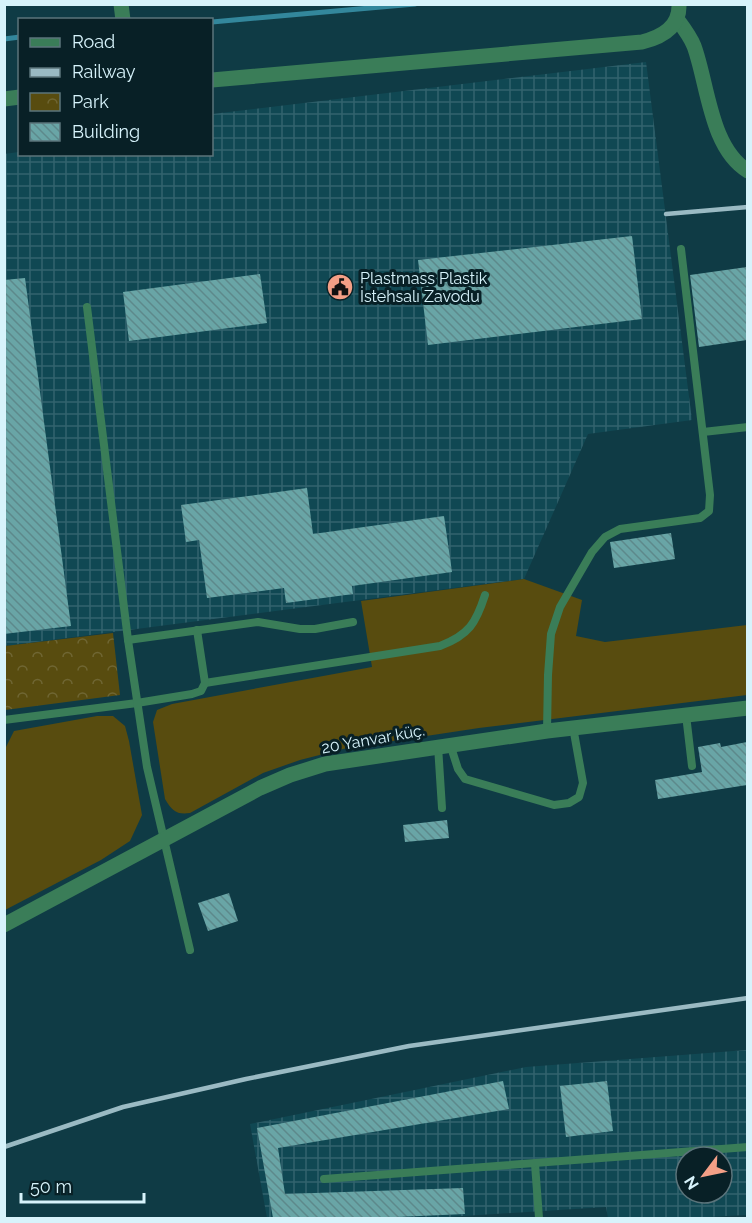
<svg xmlns="http://www.w3.org/2000/svg" width="752" height="1223" viewBox="0 0 752 1223" font-family="Raleway,sans-serif">
  <style>
    .industrial { fill: url(#industrial-grid); fill-rule: evenodd }
    .grass { fill: #584c0f }
    .park { fill: url(#park-crowns) }
    .lines { fill: none; stroke-linecap: round; stroke-linejoin: round }
    .stream { stroke: #33879c; stroke-width: 5 }
    .building { fill: url(#building-back-hatch) }
    .service { stroke: #3a7d58; stroke-width: 8 }
    .minor { stroke: #3a7d58; stroke-width: 15 }
    .tertiary { stroke: #3a7d58; stroke-width: 15 }
    .rail { stroke: #9abac3; stroke-width: 4.5 }
    .labels { text-anchor: middle; dominant-baseline: central; stroke-width: 6; stroke-linejoin: round; paint-order: stroke }
    .poi-label { font-size: 16px; fill: #d7f3fb; stroke: #082026; text-anchor: start }
    .street-label { font-size: 16px; fill: #d7f3fb; stroke: #082026 }
  </style>
  <defs>
    <pattern id="industrial-grid" width="8" height="8" patternUnits="userSpaceOnUse" patternTransform="scale(1.5)"><rect width="8" height="8" fill="#104853"/><path d="M0 4h8M4 0v8" fill="none" stroke="#32636d"/></pattern>
    <pattern id="park-crowns" width="20" height="18" patternUnits="userSpaceOnUse" patternTransform="scale(1.5)"><rect width="20" height="18" fill="#584c0f"/><path d="M2 6a3 3 0 1 1 6 0M12 15a3 3 0 1 1 6 0" fill="none" stroke="#6f6633"/></pattern>
    <pattern id="building-back-hatch" width="6" height="6" patternUnits="userSpaceOnUse" patternTransform="scale(1.5)"><rect width="6" height="6" fill="#69a5a6"/><path d="M-1 5l2 2M0 0l6 6M5-1l2 2" fill="none" stroke="#5d898b"/></pattern>
  </defs>
  <rect width="100%" height="100%" fill="#0f3b45"/>
  <g class="industrial">
    <path d="M 646,62 L 692,420 L 588,434 L 524,579 L 5,646 L 4,154 L 19,152 L 20,154 L 212,154 L 212,114 Z"/>
    <path d="M 747,1050 L 747,1215 L 689,1218 L 608,1218 L 606,1207 L 432,1218 L 267,1218 L 250,1124 L 526,1067 ZM 686,1157 L 722,1157 L 722,1193 L 686,1193 Z"/>
  </g>
  <g class="grass">
    <path d="M 524,579 L 582,600 L 576,636 L 605,642 L 747,625 L 747,695 L 479,728 L 347,748 L 300,760 L 263,773 L 190,813 C 177,815 172,811 165,799 L 153,722 L 157,710 L 172,704 L 372,667 L 361,601 Z"/>
    <path d="M 97,716 L 113,716 L 125,726 L 129,741 L 142,815 L 130,841 L 101,860 L 5,910 L 4,751 L 14,731 Z"/>
  </g>
  <path class="park" d="M 113,633 L 120,695 L 5,710 L 5,646 Z"/>
  <g class="lines">
    <g class="stream">
      <path d="M 212,22 L 415,4"/>
      <path d="M 4,39 L 20,37"/>
    </g>
  </g>
  <g class="building">
    <path d="M 632,236 L 642,319 L 428,345 L 418,260 Z"/>
    <path d="M 747,267 L 747,340 L 699,347 L 690,275 Z"/>
    <path d="M 260,274 L 267,323 L 129,341 L 123,292 Z"/>
    <path d="M 25,278 L 71,626 L 4,634 L 4,280 Z"/>
    <path d="M 307,488 L 313,534 L 444,516 L 452,572 L 352,586 L 353,594 L 286,603 L 284,588 L 207,598 L 199,540 L 186,542 L 181,505 Z"/>
    <path d="M 671,533 L 675,559 L 614,568 L 610,542 Z"/>
    <path d="M 747,742 L 747,785 L 658,799 L 655,780 L 702,772 L 698,747 L 720,743 L 721,747 Z"/>
    <path d="M 447,820 L 449,838 L 405,842 L 403,825 Z"/>
    <path d="M 229,893 L 238,921 L 208,931 L 198,903 Z"/>
    <path d="M 503,1081 L 509,1109 L 278,1148 L 285,1194 L 463,1188 L 465,1214 L 374,1218 L 273,1218 L 257,1128 Z"/>
    <path d="M 607,1081 L 613,1131 L 566,1137 L 560,1086 Z"/>
  </g>
  <g class="lines">
    <g class="service">
      <path d="M 87,307 L 128,640"/>
      <path d="M 703,432 L 748,427"/>
      <path d="M 205,683 L 440,646 C 469,635 476,623 485,595"/>
      <path d="M 686,715 L 692,766"/>
      <path d="M 4,720 L 137,703 L 192,694 L 201,691 L 205,683 L 197,630"/>
      <path d="M 547,731 L 548,675 L 551,634 L 560,607 L 592,552 L 605,537 L 620,529 L 700,518 L 709,511 L 710,495 L 681,249"/>
      <path d="M 450,744 L 458,769 L 465,779 L 554,805 L 569,803 L 579,797 L 583,783 L 573,727"/>
      <path d="M 438,746 L 442,808"/>
      <path d="M 190,950 L 147,767 L 128,640 L 258,622 L 300,629 L 315,629 L 353,622"/>
      <path d="M 535,1164 L 539,1218"/>
      <path d="M 324,1179 L 748,1147"/>
    </g>
    <g class="minor">
      <path d="M 121,4 L 123,20"/>
      <path d="M 677,19 C 683,27 690,36 694,46 C 708,84 710,148 748,171"/>
      <path d="M 212,80 L 642,42 C 662,37 680,27 679,4"/>
      <path d="M 4,99 L 20,97"/>
    </g>
    <path class="tertiary" d="M 4,925 L 260,788 L 290,775 L 325,764 L 547,731 L 748,708"/>
    <g class="rail">
      <path d="M 666,214 L 748,207"/>
      <path d="M 4,1147 L 123,1107 L 246,1079 L 409,1046 L 748,998"/>
    </g>
  </g>
  <defs>
    <symbol id="civic-disc" viewBox="-11 -11 22 22"><circle r="9.5" fill="#f39f86" stroke="#082026"/><path d="M-.6-6.5H3V-4.5H.6V-3L4-1V1h2V6H-6V1h2V-1L-.6-3ZM-1.2 2.5V6h2.4V2.5Z" fill="#111"/></symbol>
  </defs>
  <g fill-rule="evenodd">
    <use href="#civic-disc" x="325" y="272" width="30" height="30"/>
  </g>
  <g class="labels">
    <g class="poi-label">
      <text x="360" y="278">Plastmass Plastik<tspan x="360" dy="18">İstehsalı Zavodu</tspan></text>
    </g>
    <g class="street-label">
      <text transform="translate(373 739) rotate(-10)">20 Yanvar küç.</text>
    </g>
  </g>
  <rect width="752" height="1223" fill="none" stroke="#d7f3fb" stroke-width="12"/>
  <rect x="18" y="18" width="195" height="138" fill="#082026" stroke="#5b747b" stroke-width="1.5"/>
  <rect x="30" y="38" width="30" height="9" fill="#3a7d58" stroke="#5b747b" stroke-width="1.5"/>
  <text x="72" y="48" font-size="18" fill="#d7f3fb">Road</text>
  <rect x="30" y="68" width="30" height="9" fill="#9abac3" stroke="#5b747b" stroke-width="1.5"/>
  <text x="72" y="78" font-size="18" fill="#d7f3fb">Railway</text>
  <rect x="30" y="93" width="30" height="18" fill="url(#park-crowns)" stroke="#5b747b" stroke-width="1.5"/>
  <text x="72" y="108" font-size="18" fill="#d7f3fb">Park</text>
  <rect x="30" y="123" width="30" height="18" fill="url(#building-back-hatch)" stroke="#5b747b" stroke-width="1.5"/>
  <text x="72" y="138" font-size="18" fill="#d7f3fb">Building</text>
  <g transform="translate(704 1175) rotate(238)"><circle r="28" fill="#082026" stroke="#5b747b" stroke-width="1.5"/>
  <path d="M0-4.5L10 22L0 15L-10 22Z" fill="#f39f86"/>
  <text y="-9" font-size="16" font-weight="bold" text-anchor="middle" fill="#d7f3fb">N</text>
  </g>
  <path d="M21 1193v9h123v-9" fill="none" stroke="#d7f3fb" stroke-width="3"/>
  <text x="30" y="1193" font-size="18" fill="#d7f3fb" stroke="#082026" stroke-width="4.5" paint-order="stroke">50 m</text>
</svg>
